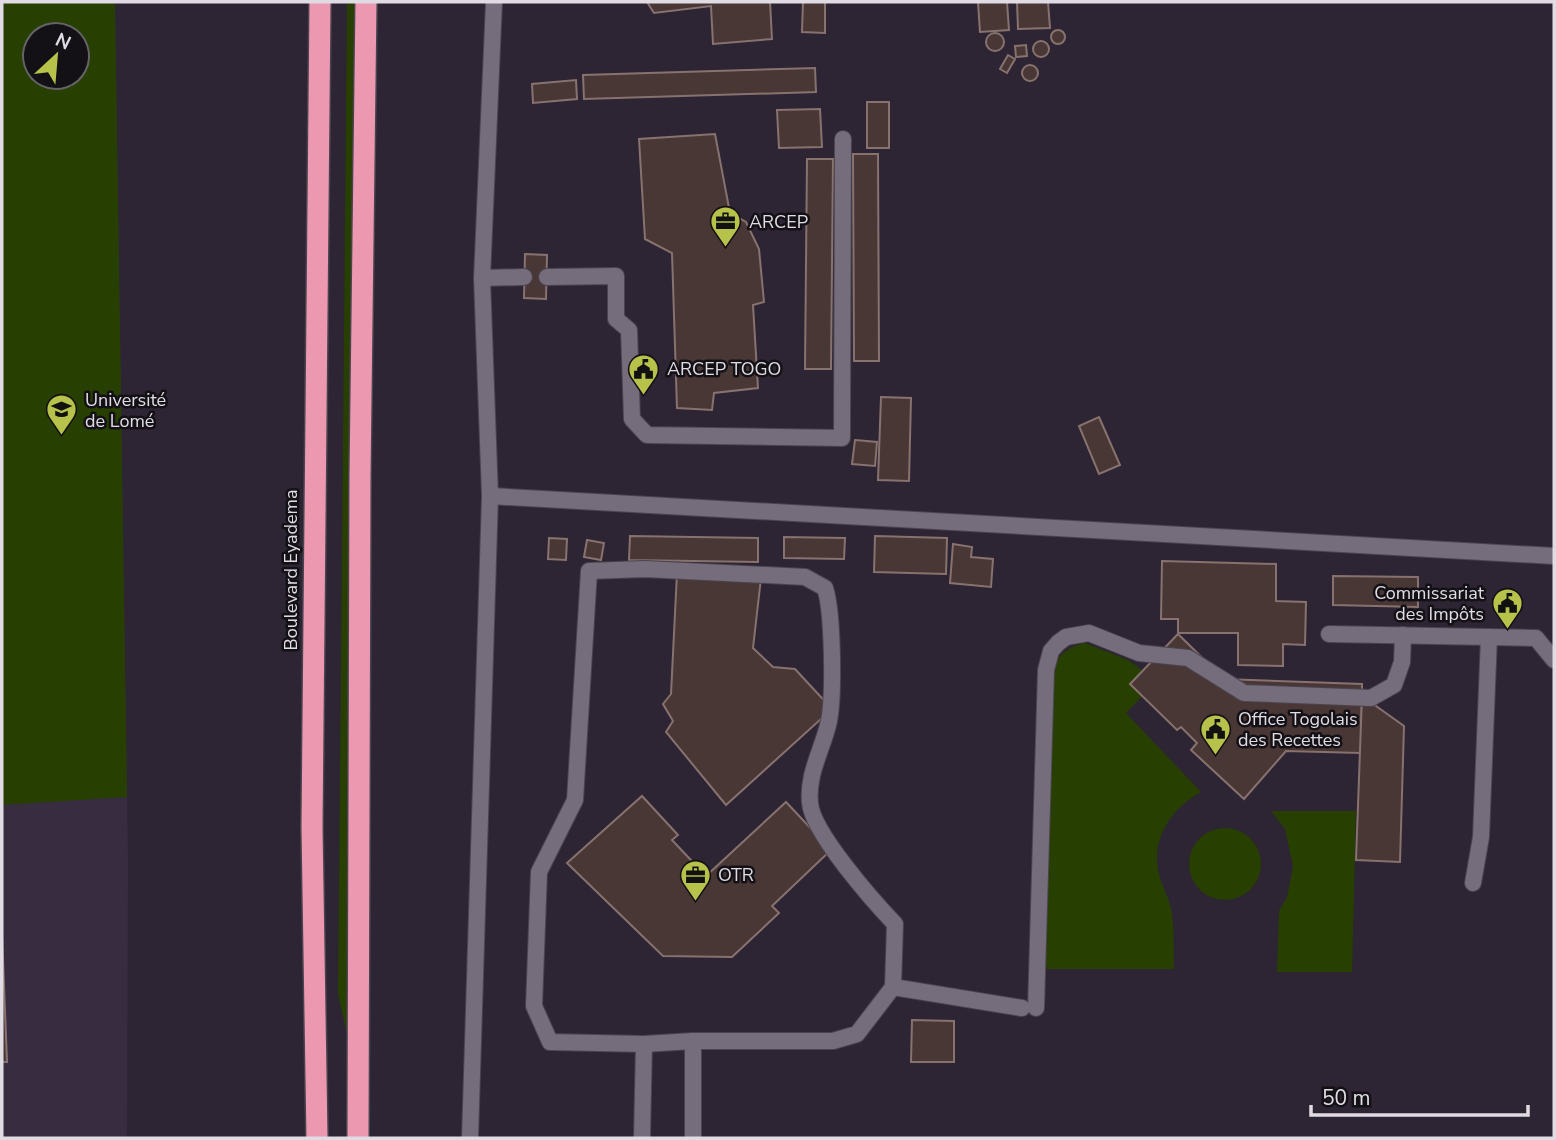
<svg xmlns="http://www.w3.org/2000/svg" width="1556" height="1140" viewBox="0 0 1556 1140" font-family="'Nunito Sans',sans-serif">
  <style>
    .built { fill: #382d40; fill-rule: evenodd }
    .green { fill: #273f00; fill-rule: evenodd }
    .building { fill: #493735; stroke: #87726f; stroke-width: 2 }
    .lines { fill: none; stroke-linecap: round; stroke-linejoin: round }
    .lane-casing { stroke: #4a444f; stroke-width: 18 }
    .highway-casing { stroke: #4a444f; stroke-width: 24 }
    .lane { stroke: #756c7c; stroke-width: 16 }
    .highway { stroke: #ec98b1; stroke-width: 21 }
    .labels { text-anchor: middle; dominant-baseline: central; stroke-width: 5; stroke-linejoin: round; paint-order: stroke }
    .poi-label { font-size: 18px; fill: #e1dce4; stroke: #131016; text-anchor: start }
    .street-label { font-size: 18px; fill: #e1dce4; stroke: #131016 }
  </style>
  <rect width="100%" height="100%" fill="#2d2533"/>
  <path class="built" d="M 2,2 L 115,2 L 128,861 L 127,1138 L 2,1138 ZM 35,35 L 77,35 L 77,77 L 35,77 Z"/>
  <g class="green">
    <path d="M 2,2 L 115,2 L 127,797 L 2,805 ZM 35,35 L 77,35 L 77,77 L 35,77 Z"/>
    <path d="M 347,2 L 360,2 L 350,1048 L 338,994 Z"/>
    <path d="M 1085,643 L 1128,660 L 1157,681 L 1126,713 L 1201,792 C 1170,809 1149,841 1160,878 C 1163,888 1169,898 1171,909 C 1175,927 1173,949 1174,969 L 1046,969 L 1052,672 C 1057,655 1067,647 1085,643 Z"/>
    <path d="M 1271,811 L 1356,811 L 1352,972 L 1277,972 L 1279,911 L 1287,897 L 1293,866 L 1285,829 Z"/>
    <circle cx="1225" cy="864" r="36"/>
  </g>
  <g class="building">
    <path d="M 647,2 L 770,2 L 772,39 L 713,44 L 711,6 L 654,13 Z"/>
    <path d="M 803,2 L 825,2 L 825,33 L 802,32 Z"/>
    <path d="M 978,2 L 1007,2 L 1009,30 L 980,32 Z"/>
    <path d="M 1017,2 L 1048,2 L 1050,28 L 1018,29 Z"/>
    <circle cx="1058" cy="37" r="7"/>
    <circle cx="995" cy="42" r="9"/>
    <circle cx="1041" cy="49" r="8"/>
    <path d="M 1026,45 L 1027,56 L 1016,57 L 1015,46 Z"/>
    <path d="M 1008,55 L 1015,59 L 1007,73 L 1000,69 Z"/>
    <circle cx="1030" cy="73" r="8"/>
    <path d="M 815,68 L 816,92 L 584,99 L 583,75 Z"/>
    <path d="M 576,80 L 577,99 L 533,103 L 532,84 Z"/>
    <rect x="867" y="102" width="22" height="46"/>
    <path d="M 820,109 L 822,147 L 779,148 L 777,110 Z"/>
    <path d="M 715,134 L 730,213 L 746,222 L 759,249 L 764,302 L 753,305 L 758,388 L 714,393 L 712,410 L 677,408 L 672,253 L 645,239 L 639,139 Z"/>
    <path d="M 853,154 L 878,154 L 879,361 L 854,361 Z"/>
    <path d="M 807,159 L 833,159 L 831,369 L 805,369 Z"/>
    <path d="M 525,254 L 547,255 L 546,299 L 524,298 Z"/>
    <path d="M 881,397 L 911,398 L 909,481 L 878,480 Z"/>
    <path d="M 1099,417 L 1120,465 L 1099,474 L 1079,426 Z"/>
    <path d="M 855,440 L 877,442 L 875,466 L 852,464 Z"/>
    <path d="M 630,536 L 758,538 L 758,562 L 629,560 Z"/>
    <path d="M 875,536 L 947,538 L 946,574 L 874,572 Z"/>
    <path d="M 784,537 L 845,538 L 844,559 L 784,558 Z"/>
    <path d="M 549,538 L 567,539 L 566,560 L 548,559 Z"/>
    <path d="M 587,540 L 604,543 L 601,560 L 584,557 Z"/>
    <path d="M 953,544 L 972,547 L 971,557 L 993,559 L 991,587 L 950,583 Z"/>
    <path d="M 1162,561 L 1276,564 L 1276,601 L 1306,602 L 1305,645 L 1283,644 L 1283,666 L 1238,665 L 1238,633 L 1178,633 L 1178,619 L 1161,619 Z"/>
    <path d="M 677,573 L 761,578 L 753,648 L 773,667 L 795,669 L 832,709 L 726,805 L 666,732 L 673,721 L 663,704 L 671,694 Z"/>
    <path d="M 1333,576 L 1418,577 L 1418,607 L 1333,605 Z"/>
    <path d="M 1178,634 L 1224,679 L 1362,684 L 1361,753 L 1286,751 L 1244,799 L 1191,750 L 1197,743 L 1181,727 L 1177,730 L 1130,684 Z"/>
    <path d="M 1362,696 L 1404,726 L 1400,862 L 1356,860 Z"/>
    <path d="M 642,796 L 678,835 L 672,840 L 706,876 L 786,802 L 831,850 L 772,906 L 779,913 L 732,957 L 663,956 L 567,863 Z"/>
    <path d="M 2,934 L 7,1062 L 2,1062 Z"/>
    <path d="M 912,1020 L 954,1021 L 954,1062 L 911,1062 Z"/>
  </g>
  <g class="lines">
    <defs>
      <g id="lane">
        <path d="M 547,277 L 616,276 L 616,319 L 629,330 L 632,419 L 647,435 L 842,438 L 843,139"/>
        <path d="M 482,278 L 524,277"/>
        <path d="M 490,496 L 1554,556"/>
        <path d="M 1329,634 L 1536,638 L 1554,660"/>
        <path d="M 1473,883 L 1481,837 L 1489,637"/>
        <path d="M 893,987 L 895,924 C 874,902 812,832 810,803 C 807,773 823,749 829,721 C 834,695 833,612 825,588 L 805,577 L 645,569 L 589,571 L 575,800 L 539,872 L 534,1006 L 550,1042 L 644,1044 L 693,1041 L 833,1041 L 857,1034 L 893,987 L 1022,1008"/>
        <path d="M 1036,1008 L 1046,670 L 1051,651 L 1058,643 L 1066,637 L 1089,633 L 1139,653 L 1188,658 L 1244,693 L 1371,698 L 1394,685 L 1402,662 L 1403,635"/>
        <path d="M 693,1041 L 693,1138"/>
        <path d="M 470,1138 L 490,496 L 482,278 L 494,2"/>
        <path d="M 642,1138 L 644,1044"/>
      </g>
      <g id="highway">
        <path d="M 317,1138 L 312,827 L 320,2"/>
        <path d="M 358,1138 L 360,476 L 366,2"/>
      </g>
    </defs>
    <use href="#lane" class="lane-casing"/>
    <use href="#highway" class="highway-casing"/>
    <use href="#lane" class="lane"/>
    <use href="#highway" class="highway"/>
  </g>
  <defs>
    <symbol id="office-pin" viewBox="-11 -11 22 30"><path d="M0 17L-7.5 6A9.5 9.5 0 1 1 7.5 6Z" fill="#b6c249" stroke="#131016"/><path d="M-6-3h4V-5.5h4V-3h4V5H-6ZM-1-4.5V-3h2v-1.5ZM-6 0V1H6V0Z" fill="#111"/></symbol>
    <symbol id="civic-pin" viewBox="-11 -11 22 30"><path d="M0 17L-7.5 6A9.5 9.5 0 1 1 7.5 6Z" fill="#b6c249" stroke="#131016"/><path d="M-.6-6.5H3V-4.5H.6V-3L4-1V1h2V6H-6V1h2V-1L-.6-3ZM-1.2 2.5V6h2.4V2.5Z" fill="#111"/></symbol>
    <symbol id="university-pin" viewBox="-11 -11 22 30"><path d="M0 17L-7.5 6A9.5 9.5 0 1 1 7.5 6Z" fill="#b6c249" stroke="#131016"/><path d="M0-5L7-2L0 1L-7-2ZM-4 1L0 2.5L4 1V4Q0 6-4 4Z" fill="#111"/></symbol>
  </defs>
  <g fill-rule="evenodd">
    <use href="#office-pin" x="708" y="204" width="35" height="47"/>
    <use href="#civic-pin" x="626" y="352" width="35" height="47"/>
    <use href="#university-pin" x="44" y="392" width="35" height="47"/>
    <use href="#civic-pin" x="1490" y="586" width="35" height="47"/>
    <use href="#civic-pin" x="1198" y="712" width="35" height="47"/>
    <use href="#office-pin" x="678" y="858" width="35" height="47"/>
  </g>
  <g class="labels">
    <g class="poi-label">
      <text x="749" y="222">ARCEP</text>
      <text x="667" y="369">ARCEP TOGO</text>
      <text x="85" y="400">Université<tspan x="85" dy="21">de Lomé</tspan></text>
      <text x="1484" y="593" text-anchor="end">Commissariat<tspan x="1484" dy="21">des Impôts</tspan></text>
      <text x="1238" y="719">Office Togolais<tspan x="1238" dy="21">des Recettes</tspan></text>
      <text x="718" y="875">OTR</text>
    </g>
    <g class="street-label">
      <text transform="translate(291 570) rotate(-90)">Boulevard Eyadema</text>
    </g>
  </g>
  <rect width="1556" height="1140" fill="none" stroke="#e1dce4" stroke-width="7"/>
  <g transform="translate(56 56) rotate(26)"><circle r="33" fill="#131016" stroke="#656268" stroke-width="2"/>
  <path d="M0-5L12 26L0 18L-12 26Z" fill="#b6c249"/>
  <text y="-10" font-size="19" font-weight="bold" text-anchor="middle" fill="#e1dce4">N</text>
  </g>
  <path d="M1311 1105v10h217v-10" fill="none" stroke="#e1dce4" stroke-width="3.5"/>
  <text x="1322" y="1105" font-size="21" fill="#e1dce4" stroke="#131016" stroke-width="5" paint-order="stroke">50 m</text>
</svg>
